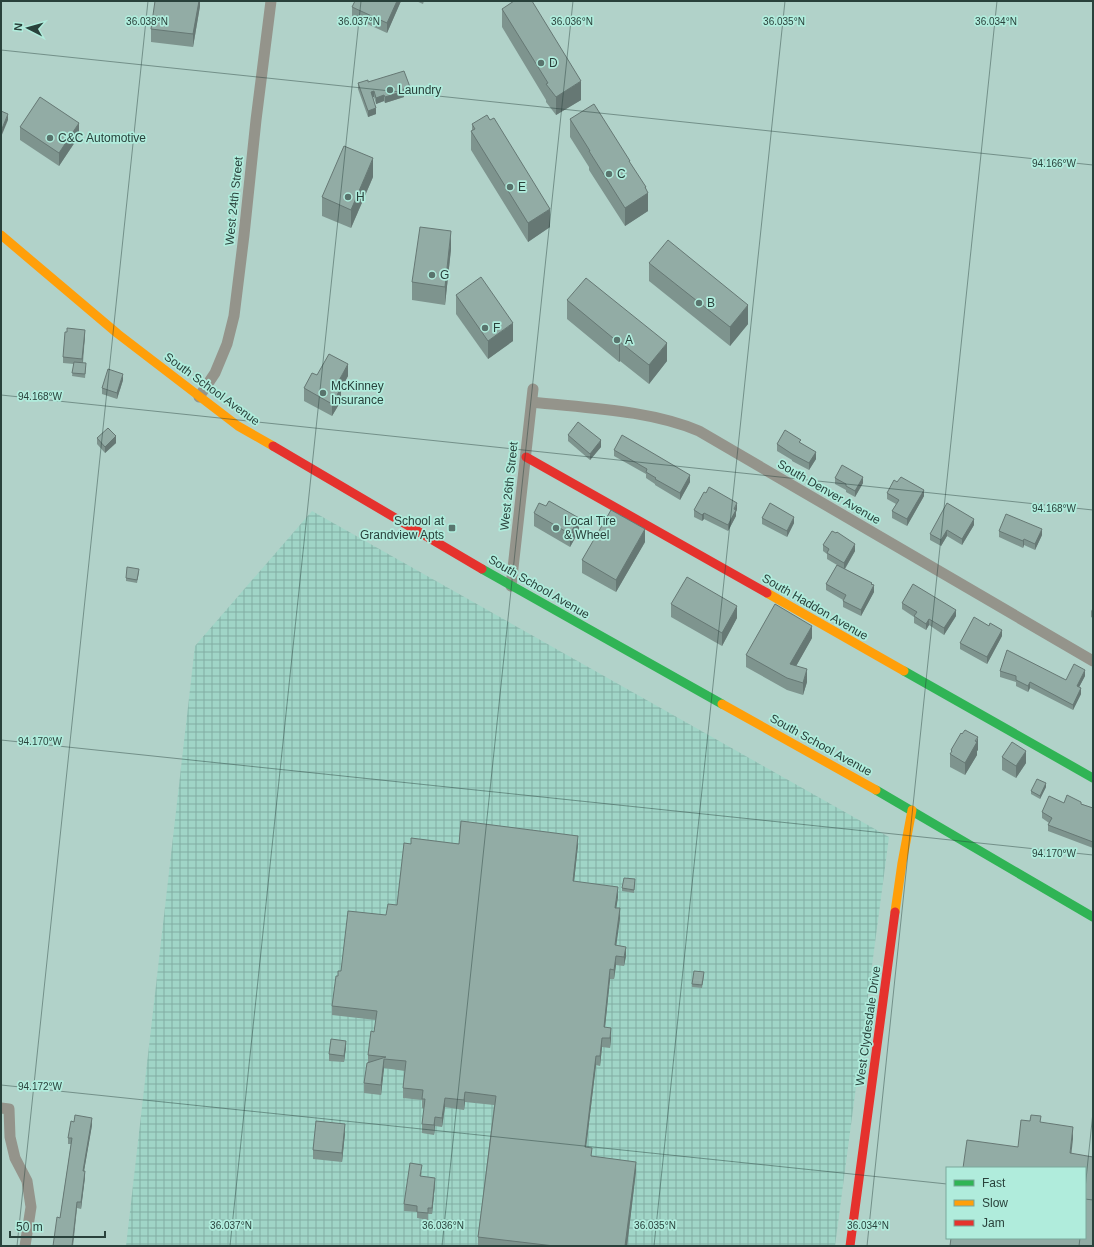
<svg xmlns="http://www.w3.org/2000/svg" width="1094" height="1247" viewBox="0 0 1094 1247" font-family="Helvetica,sans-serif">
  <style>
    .industrial { fill: url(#industrial-grid) }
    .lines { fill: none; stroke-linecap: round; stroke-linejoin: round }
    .street { stroke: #94948b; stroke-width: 11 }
    .fast { stroke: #30b455; stroke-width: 9 }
    .slow { stroke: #ff9f0a; stroke-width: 9 }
    .jam { stroke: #e5322d; stroke-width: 9 }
    .wall { fill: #7e948e }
    .shaded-wall { fill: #667874 }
    .building { fill: #92aca5; stroke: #667874 }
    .ticks { fill: none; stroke: #29413b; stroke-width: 1; stroke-opacity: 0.45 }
    .poi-dot { fill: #59746d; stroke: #b0ecdc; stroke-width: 1.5 }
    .labels { text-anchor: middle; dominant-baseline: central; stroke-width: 3.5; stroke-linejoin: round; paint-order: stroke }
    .poi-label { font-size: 12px; fill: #29413b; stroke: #b0ecdc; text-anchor: start }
    .street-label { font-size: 12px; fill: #29413b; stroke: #b0ecdc }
    .ticks-label { font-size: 10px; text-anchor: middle; fill: #29413b; stroke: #b0ecdc; stroke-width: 3.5; stroke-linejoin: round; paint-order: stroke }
  </style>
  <defs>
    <pattern id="industrial-grid" width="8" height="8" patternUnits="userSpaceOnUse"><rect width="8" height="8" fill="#a0d5c7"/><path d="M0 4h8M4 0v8" fill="none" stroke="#82aea3"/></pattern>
  </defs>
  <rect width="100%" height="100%" fill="#b1d2c9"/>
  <path class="industrial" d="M 312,511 L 889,837 L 835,1246 L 126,1246 L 195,646 Z"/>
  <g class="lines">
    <g class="street">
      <path d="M 199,397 L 215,373 L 227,344 L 234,316 L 244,235 L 256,120 L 271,1"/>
      <path d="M 532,402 C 586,408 650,410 699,431 L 1093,661"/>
      <path d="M 511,586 L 533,389"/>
      <path d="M 1,1108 L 9,1109 L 10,1137 L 15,1158 L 27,1181 L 31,1207 L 25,1246"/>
    </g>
    <g class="fast">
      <path d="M 482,569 L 722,704"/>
      <path d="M 904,671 L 1093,778"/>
      <path d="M 876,790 L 1093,917"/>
    </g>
    <g class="slow">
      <path d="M 1,235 L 118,334 L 238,426 L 273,446"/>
      <path d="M 767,593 L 904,671"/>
      <path d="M 722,704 L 876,790"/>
      <path d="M 895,912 L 902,863 L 912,810"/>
    </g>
    <g class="jam">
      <path d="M 273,446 L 482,569"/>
      <path d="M 526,457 L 767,593"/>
      <path d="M 850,1246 L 895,912"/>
    </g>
  </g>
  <g class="wall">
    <path d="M 200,1 L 200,6 L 193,47 L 151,42 L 151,29 Z"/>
    <path d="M 401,1 L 387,33 L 352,17 L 352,7 Z"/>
    <path d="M 416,1 L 424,1 L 423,4 Z"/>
    <path d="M 502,9 L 581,100 L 556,115 L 546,102 L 546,100 L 502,27 Z"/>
    <path d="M 368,82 L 410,92 L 404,95 L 404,97 L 385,103 L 384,101 L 376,104 L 374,97 L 373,97 L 376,114 L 368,117 L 358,89 L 358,83 Z"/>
    <path d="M 570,119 L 630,163 L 646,189 L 648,211 L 625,226 L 589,170 L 589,167 L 570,137 Z"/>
    <path d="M 472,124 L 550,227 L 528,242 L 471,150 L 471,131 L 472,131 Z"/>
    <path d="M 20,127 L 79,136 L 59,166 L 20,140 Z"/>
    <path d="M 373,177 L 351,228 L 322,216 L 322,197 Z"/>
    <path d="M 451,249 L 445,305 L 412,300 L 412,282 Z"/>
    <path d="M 649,263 L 748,324 L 730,346 L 649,281 Z"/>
    <path d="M 456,295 L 513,341 L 488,359 L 456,314 Z"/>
    <path d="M 567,300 L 667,361 L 649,384 L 620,361 L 619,362 L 567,319 Z"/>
    <path d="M 85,336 L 83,363 L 86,367 L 85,378 L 72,376 L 74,364 L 63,363 L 63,357 Z"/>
    <path d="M 317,375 L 348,376 L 341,389 L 341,401 L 332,416 L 304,401 L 304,388 Z"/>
    <path d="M 123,380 L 117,399 L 102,394 L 102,388 Z"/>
    <path d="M 568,435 L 601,447 L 590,460 L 568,441 Z"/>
    <path d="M 97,438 L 116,443 L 105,453 L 97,444 Z"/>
    <path d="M 801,443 L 816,459 L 809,470 L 792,461 L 792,460 L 777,451 L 777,444 Z"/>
    <path d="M 614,450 L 690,482 L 680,500 L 655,485 L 655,484 L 646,478 L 646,474 L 614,456 Z"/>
    <path d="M 835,478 L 863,483 L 855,497 L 846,492 L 846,490 L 835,484 Z"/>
    <path d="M 887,493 L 924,496 L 907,526 L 892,518 L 892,511 L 896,504 L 887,499 Z"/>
    <path d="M 737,509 L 736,512 L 736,516 L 728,531 L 704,519 L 702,521 L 694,517 L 694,510 Z"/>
    <path d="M 534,513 L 579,531 L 570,547 L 534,526 Z"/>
    <path d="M 762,518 L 794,523 L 787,537 L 762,524 Z"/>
    <path d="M 974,525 L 962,545 L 947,536 L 941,546 L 930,540 L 930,534 Z"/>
    <path d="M 999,531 L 1042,535 L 1035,550 L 1024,545 L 1023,548 L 999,537 Z"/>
    <path d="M 645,542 L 616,592 L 582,573 L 582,560 Z"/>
    <path d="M 823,545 L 855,551 L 845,569 L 872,584 L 874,592 L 861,616 L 843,607 L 843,600 L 826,590 L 826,584 L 837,565 L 827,559 L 827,554 L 823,551 Z"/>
    <path d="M 139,572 L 137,583 L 126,581 L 126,578 Z"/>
    <path d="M 902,603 L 956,616 L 944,635 L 929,625 L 926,630 L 914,623 L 914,617 L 902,609 Z"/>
    <path d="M 671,604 L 737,618 L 722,646 L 671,617 Z"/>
    <path d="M 1093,608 L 1093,618 L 1091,617 L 1091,611 Z"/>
    <path d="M 1002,636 L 987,664 L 960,649 L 960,643 Z"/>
    <path d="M 812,638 L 796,666 L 807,682 L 803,695 L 787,690 L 746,667 L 746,655 Z"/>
    <path d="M 1000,671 L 1066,680 L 1085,676 L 1079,687 L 1081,694 L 1073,710 L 1030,688 L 1028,692 L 1016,686 L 1016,682 L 1000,677 Z"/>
    <path d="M 951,750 L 978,750 L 977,751 L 977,755 L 965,775 L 950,767 L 950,754 L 951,753 Z"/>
    <path d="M 1002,757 L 1026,763 L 1016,778 L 1002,770 Z"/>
    <path d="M 1046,787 L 1040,799 L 1031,794 L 1031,791 Z"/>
    <path d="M 1064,803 L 1081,804 L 1093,808 L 1093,848 L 1048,831 L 1048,825 L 1049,823 L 1042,818 L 1042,812 Z"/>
    <path d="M 411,844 L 459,844 L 578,845 L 574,882 L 618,897 L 616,908 L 620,918 L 616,945 L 626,956 L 624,966 L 616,965 L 614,979 L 610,979 L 605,1027 L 611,1038 L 610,1048 L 602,1047 L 600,1066 L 596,1065 L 586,1147 L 592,1156 L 636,1171 L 627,1246 L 478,1246 L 478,1237 L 494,1105 L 465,1102 L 464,1110 L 445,1107 L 442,1127 L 435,1126 L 434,1135 L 422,1133 L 422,1124 L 424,1109 L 422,1108 L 422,1100 L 403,1098 L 403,1088 L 405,1071 L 384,1068 L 381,1095 L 364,1093 L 364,1083 L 368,1062 L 368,1055 L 374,1032 L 376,1020 L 332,1015 L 332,1006 L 338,976 L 386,915 L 397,905 Z"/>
    <path d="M 635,882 L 634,893 L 622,891 L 622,888 Z"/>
    <path d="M 704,975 L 702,988 L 692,987 L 692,984 Z"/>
    <path d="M 346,1047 L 344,1062 L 329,1061 L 329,1054 Z"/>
    <path d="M 92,1125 L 84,1171 L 85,1177 L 81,1209 L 77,1208 L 60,1218 L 71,1144 L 68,1144 L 68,1138 Z"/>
    <path d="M 345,1133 L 342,1162 L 313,1159 L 313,1150 Z"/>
    <path d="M 422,1171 L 421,1176 L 435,1184 L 432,1214 L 428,1214 L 428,1220 L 417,1218 L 417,1212 L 404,1211 L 404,1204 Z"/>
  </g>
  <g class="shaded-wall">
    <path d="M 198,1 L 200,1 L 200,6 L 193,47 L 193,34 Z"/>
    <path d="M 397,1 L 401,1 L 387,33 L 387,23 Z"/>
    <path d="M 581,81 L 581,100 L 556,115 L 556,97 Z"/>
    <path d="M 410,87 L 410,92 L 404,95 L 404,97 L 385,103 L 385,97 L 403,89 Z"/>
    <path d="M 374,91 L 374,97 L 371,98 L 371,92 Z"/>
    <path d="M 384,95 L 384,101 L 376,104 L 376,98 Z"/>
    <path d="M 376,108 L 376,114 L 368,117 L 368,111 Z"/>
    <path d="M 8,114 L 8,120 L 1,137 L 1,131 Z"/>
    <path d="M 79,123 L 79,136 L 59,166 L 59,153 Z"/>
    <path d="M 373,158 L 373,177 L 351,228 L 351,210 Z"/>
    <path d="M 646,187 L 646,194 L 648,193 L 648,211 L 625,226 L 625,208 Z"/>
    <path d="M 550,209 L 550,227 L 528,242 L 528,223 Z"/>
    <path d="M 451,231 L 451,249 L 445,305 L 445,287 Z"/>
    <path d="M 748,305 L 748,324 L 730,346 L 730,327 Z"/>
    <path d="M 513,323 L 513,341 L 488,359 L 488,341 Z"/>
    <path d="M 85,330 L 85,336 L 82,365 L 82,359 Z"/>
    <path d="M 620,342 L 620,361 L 619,362 L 619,343 Z"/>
    <path d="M 667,343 L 667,361 L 649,384 L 649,365 Z"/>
    <path d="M 348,364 L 348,376 L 341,389 L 341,401 L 332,416 L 332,404 L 336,386 Z"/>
    <path d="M 123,374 L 123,380 L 117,399 L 117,393 Z"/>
    <path d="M 116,436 L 116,443 L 105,453 L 105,447 Z"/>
    <path d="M 601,440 L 601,447 L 590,460 L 590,454 Z"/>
    <path d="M 816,452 L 816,459 L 809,470 L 809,463 Z"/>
    <path d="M 690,475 L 690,482 L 680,500 L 680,493 Z"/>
    <path d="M 863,477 L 863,483 L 855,497 L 855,491 Z"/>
    <path d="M 924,490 L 924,496 L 907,526 L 907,519 Z"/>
    <path d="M 737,503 L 737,509 L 736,512 L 736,516 L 728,531 L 728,525 Z"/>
    <path d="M 704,513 L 704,519 L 702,521 L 702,515 Z"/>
    <path d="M 794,517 L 794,523 L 787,537 L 787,531 Z"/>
    <path d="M 579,518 L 579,531 L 570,547 L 570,534 Z"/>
    <path d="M 974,519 L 974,525 L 962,545 L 962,539 Z"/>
    <path d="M 645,529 L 645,542 L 616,592 L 616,580 Z"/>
    <path d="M 1042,529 L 1042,535 L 1035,550 L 1035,544 Z"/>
    <path d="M 947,530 L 947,536 L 941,546 L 941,540 Z"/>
    <path d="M 1024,539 L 1024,545 L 1023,548 L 1023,541 Z"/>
    <path d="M 855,544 L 855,551 L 844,570 L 844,563 Z"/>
    <path d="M 872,583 L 872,589 L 874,585 L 874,592 L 861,616 L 861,610 Z"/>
    <path d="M 737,606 L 737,618 L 722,646 L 722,633 Z"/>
    <path d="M 956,610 L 956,616 L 944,635 L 944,628 Z"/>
    <path d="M 929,619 L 929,625 L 926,630 L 926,624 Z"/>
    <path d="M 812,626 L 812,638 L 790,677 L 790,664 Z"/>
    <path d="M 1002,630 L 1002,636 L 987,664 L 987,657 Z"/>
    <path d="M 807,669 L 807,682 L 803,695 L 803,683 Z"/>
    <path d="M 1085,670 L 1085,676 L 1077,691 L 1077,686 Z"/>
    <path d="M 1030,682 L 1030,688 L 1028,692 L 1028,686 Z"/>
    <path d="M 1081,688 L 1081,694 L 1073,710 L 1073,705 Z"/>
    <path d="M 978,737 L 978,750 L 977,751 L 977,755 L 965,775 L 965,763 Z"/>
    <path d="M 1026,751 L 1026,763 L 1016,778 L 1016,766 Z"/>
    <path d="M 1046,783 L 1046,787 L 1040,799 L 1040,796 Z"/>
    <path d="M 578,836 L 578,845 L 573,891 L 573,881 Z"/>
    <path d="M 618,887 L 618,897 L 615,917 L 615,908 Z"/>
    <path d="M 620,908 L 620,918 L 615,955 L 615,945 Z"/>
    <path d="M 626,947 L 626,956 L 624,966 L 624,957 Z"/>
    <path d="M 616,956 L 616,965 L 614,979 L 614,970 Z"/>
    <path d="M 610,969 L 610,979 L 604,1037 L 604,1027 Z"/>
    <path d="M 611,1028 L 611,1038 L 610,1048 L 610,1038 Z"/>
    <path d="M 602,1038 L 602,1047 L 600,1066 L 600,1056 Z"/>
    <path d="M 346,1041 L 346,1047 L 344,1062 L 344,1056 Z"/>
    <path d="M 596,1056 L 596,1065 L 585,1156 L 585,1147 Z"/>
    <path d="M 384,1059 L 384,1068 L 381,1095 L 381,1085 Z"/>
    <path d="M 465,1092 L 465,1102 L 464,1110 L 464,1100 Z"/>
    <path d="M 445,1098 L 445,1107 L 442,1127 L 442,1118 Z"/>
    <path d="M 435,1117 L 435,1126 L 434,1135 L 434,1125 Z"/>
    <path d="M 92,1118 L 92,1125 L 83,1177 L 83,1171 Z"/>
    <path d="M 345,1124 L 345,1133 L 342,1162 L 342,1153 Z"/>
    <path d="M 1073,1127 L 1073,1139 L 1070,1166 L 1070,1153 Z"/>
    <path d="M 636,1162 L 636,1171 L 627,1246 L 625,1246 Z"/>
    <path d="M 85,1171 L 85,1177 L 81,1209 L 81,1202 Z"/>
    <path d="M 435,1178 L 435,1184 L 432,1214 L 432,1208 Z"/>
    <path d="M 77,1202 L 77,1208 L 73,1246 L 72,1246 Z"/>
  </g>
  <g class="building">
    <path d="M 155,1 L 199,1 L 193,34 L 151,29 Z"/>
    <path d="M 355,1 L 397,1 L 387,23 L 352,7 Z"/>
    <path d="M 514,1 L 532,1 L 581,81 L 556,97 L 546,84 L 548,83 L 502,9 Z"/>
    <path d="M 404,71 L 410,87 L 403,89 L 404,91 L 385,97 L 384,95 L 376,98 L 374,91 L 371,92 L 376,108 L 368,111 L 358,83 L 368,80 L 368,82 Z"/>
    <path d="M 40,97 L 79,123 L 59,153 L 20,127 Z"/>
    <path d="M 594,104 L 630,161 L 629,161 L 646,187 L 645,187 L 648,193 L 625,208 L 589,151 L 590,151 L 570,119 Z"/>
    <path d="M 1,111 L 8,114 L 1,131 Z"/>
    <path d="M 487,115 L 490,120 L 494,118 L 550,209 L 528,223 L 471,131 L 475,129 L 472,124 Z"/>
    <path d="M 344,146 L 373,158 L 351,210 L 322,197 Z"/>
    <path d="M 420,227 L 451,231 L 445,287 L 412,282 Z"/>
    <path d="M 668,240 L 748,305 L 730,327 L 649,263 Z"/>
    <path d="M 481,277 L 513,323 L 488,341 L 456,295 Z"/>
    <path d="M 586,278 L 667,343 L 649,365 L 620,342 L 619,343 L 567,300 Z"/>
    <path d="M 67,328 L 85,330 L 82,359 L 63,357 L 65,332 L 67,332 Z"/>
    <path d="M 329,354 L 348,364 L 336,386 L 341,388 L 332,404 L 304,388 L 312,373 L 317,375 Z"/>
    <path d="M 74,362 L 86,363 L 85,374 L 72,373 Z"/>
    <path d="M 108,369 L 123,374 L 117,393 L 102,388 Z"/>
    <path d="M 578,422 L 601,440 L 590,454 L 568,435 Z"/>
    <path d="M 108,428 L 116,436 L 105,447 L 97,438 Z"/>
    <path d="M 785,430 L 801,440 L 799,442 L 816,452 L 809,463 L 792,454 L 777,444 Z"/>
    <path d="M 622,435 L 690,475 L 680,493 L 655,479 L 656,478 L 646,472 L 647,469 L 614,450 Z"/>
    <path d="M 842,465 L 863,477 L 855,491 L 846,486 L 846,484 L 835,478 Z"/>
    <path d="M 901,477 L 924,490 L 907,519 L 892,511 L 899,500 L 887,493 L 894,480 L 897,482 Z"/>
    <path d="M 709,487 L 737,503 L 734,509 L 736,510 L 728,525 L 704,513 L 702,515 L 694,510 L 704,492 L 706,493 Z"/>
    <path d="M 549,501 L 579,518 L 570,534 L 534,513 L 539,503 L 546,506 Z"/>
    <path d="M 770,503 L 794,517 L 787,531 L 762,518 Z"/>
    <path d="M 947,503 L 974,519 L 962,539 L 947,530 L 941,540 L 930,534 Z"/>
    <path d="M 611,510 L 645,529 L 616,580 L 582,560 Z"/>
    <path d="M 1006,514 L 1042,529 L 1035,544 L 1024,539 L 1023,541 L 999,531 Z"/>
    <path d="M 832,531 L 836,533 L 837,532 L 855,544 L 844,563 L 827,553 L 829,549 L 823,545 Z"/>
    <path d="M 837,565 L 872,583 L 871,584 L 874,585 L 861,610 L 843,601 L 846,595 L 826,584 Z"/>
    <path d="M 127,567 L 139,569 L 137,580 L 126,578 Z"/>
    <path d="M 687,577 L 737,606 L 722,633 L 671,604 Z"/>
    <path d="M 913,584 L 956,610 L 944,628 L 929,619 L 926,624 L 914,616 L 917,612 L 902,603 Z"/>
    <path d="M 775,604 L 812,626 L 790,664 L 807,669 L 803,683 L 787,678 L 746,655 Z"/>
    <path d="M 974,617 L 989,626 L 990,623 L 1002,630 L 987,657 L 960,643 Z"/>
    <path d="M 1007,650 L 1066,680 L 1074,664 L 1085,670 L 1077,686 L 1081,688 L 1073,705 L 1030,682 L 1028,686 L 1016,680 L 1016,676 L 1000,671 Z"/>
    <path d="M 965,730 L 978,737 L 975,741 L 977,742 L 965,763 L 950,754 L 952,751 L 951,750 L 961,733 L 962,734 Z"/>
    <path d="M 1012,742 L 1026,751 L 1016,766 L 1002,757 Z"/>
    <path d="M 1037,779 L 1046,783 L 1040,796 L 1031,791 Z"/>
    <path d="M 1067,795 L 1081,802 L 1081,804 L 1093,808 L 1093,842 L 1048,825 L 1052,818 L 1042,812 L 1049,796 L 1064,803 Z"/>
    <path d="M 461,821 L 578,836 L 573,881 L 618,887 L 615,908 L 620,908 L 615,945 L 626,947 L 624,957 L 616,956 L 614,970 L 610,969 L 604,1027 L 611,1028 L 610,1038 L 602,1038 L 600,1056 L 596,1056 L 585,1147 L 592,1148 L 591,1156 L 636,1162 L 625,1246 L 554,1246 L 478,1237 L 496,1096 L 465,1092 L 464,1100 L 445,1098 L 442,1118 L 435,1117 L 434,1125 L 422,1124 L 425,1099 L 422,1099 L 423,1090 L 403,1088 L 406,1061 L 384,1059 L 381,1085 L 364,1083 L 367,1063 L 386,1057 L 368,1055 L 371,1031 L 374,1032 L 377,1011 L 332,1006 L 336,976 L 338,976 L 338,971 L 341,971 L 348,911 L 386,915 L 388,904 L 397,905 L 404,843 L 411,844 L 411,838 L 459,844 Z"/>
    <path d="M 624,878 L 635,879 L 634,890 L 622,888 Z"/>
    <path d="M 694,971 L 704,972 L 702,985 L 692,984 Z"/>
    <path d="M 331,1039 L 346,1041 L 344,1056 L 329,1054 Z"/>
    <path d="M 75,1115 L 92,1118 L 83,1171 L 85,1171 L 81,1202 L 77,1202 L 72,1246 L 53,1246 L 57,1217 L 60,1218 L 72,1138 L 68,1138 L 71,1121 L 74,1122 Z"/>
    <path d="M 1031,1115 L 1041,1116 L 1040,1122 L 1073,1127 L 1070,1153 L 1093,1157 L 1093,1246 L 950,1246 L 951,1238 L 1085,1238 L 1085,1168 L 963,1168 L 967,1140 L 1018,1147 L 1021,1120 L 1030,1121 Z"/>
    <path d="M 316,1121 L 345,1124 L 342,1153 L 313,1150 Z"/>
    <path d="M 410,1163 L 422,1165 L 420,1176 L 435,1178 L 432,1208 L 428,1208 L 428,1213 L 417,1212 L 417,1206 L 404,1204 Z"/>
  </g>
  <path class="ticks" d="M 1,50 L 1093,165M 1,395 L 1093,510M 1,740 L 1093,855M 1,1085 L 947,1184M 1085,1189 L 1093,1112M 1085,1199 L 1093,1200M 17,1246 L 148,1M 230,1246 L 361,1M 442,1246 L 573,1M 654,1246 L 785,1M 867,1246 L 997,1M 1079,1246 L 1080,1238"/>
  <g class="poi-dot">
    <circle cx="541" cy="63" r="4"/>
    <circle cx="390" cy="90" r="4"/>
    <circle cx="50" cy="138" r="4"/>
    <circle cx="609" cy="174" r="4"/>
    <circle cx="510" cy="187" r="4"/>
    <circle cx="348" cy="197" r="4"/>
    <circle cx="432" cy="275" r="4"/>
    <circle cx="699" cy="303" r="4"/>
    <circle cx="485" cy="328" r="4"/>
    <circle cx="617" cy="340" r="4"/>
    <circle cx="323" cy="393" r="4"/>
    <rect x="448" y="524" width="8" height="8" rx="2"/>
    <circle cx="556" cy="528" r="4"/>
  </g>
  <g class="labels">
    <g class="poi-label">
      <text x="549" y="63">D</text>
      <text x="398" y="90">Laundry</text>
      <text x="58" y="138">C&amp;C Automotive</text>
      <text x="617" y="174">C</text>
      <text x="518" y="187">E</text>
      <text x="356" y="197">H</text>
      <text x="440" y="275">G</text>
      <text x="707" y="303">B</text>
      <text x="493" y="328">F</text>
      <text x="625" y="340">A</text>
      <text x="331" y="386">McKinney<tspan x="331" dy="14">Insurance</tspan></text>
      <text x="444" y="521" text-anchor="end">School at<tspan x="444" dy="14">Grandview Apts</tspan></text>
      <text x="564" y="521">Local Tire<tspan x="564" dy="14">&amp; Wheel</tspan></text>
    </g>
    <g class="street-label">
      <text transform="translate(234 201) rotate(-84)">West 24th Street</text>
      <text transform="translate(212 389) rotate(36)">South School Avenue</text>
      <text transform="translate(509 486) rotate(-84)">West 26th Street</text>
      <text transform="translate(829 492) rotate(30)">South Denver Avenue</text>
      <text transform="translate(539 587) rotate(30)">South School Avenue</text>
      <text transform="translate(815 607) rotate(30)">South Haddon Avenue</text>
      <text transform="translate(821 745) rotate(29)">South School Avenue</text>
      <text transform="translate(868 1026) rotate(-82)">West Clydesdale Drive</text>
    </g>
  </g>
  <g class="ticks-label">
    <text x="147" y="25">36.038°N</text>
    <text x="359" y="25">36.037°N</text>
    <text x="572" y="25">36.036°N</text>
    <text x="784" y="25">36.035°N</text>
    <text x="996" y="25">36.034°N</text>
    <text x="1054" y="167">94.166°W</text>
    <text x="40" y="400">94.168°W</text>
    <text x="1054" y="512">94.168°W</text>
    <text x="40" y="745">94.170°W</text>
    <text x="1054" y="857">94.170°W</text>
    <text x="40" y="1090">94.172°W</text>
    <text x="231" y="1229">36.037°N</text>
    <text x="443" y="1229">36.036°N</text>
    <text x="655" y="1229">36.035°N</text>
    <text x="868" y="1229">36.034°N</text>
  </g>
  <rect width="1094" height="1247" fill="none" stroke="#29413b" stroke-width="4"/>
  <rect x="946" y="1167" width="140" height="72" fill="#b0ecdc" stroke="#7aa89c"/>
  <rect x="954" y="1180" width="20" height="6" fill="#30b455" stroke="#7aa89c"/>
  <text x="982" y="1187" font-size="12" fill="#29413b">Fast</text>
  <rect x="954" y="1200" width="20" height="6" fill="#ff9f0a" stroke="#7aa89c"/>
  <text x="982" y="1207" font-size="12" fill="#29413b">Slow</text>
  <rect x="954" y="1220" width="20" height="6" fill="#e5322d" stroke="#7aa89c"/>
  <text x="982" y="1227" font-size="12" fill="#29413b">Jam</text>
  <g transform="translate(28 28) rotate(276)" stroke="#b0ecdc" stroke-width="3" paint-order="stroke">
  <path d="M0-3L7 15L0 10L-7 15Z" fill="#29413b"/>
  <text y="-6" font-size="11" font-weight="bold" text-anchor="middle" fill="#29413b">N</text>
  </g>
  <path d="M10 1231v6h95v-6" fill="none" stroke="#29413b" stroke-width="2"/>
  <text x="16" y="1231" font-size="12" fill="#29413b" stroke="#b0ecdc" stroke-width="3" paint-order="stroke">50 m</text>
</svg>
